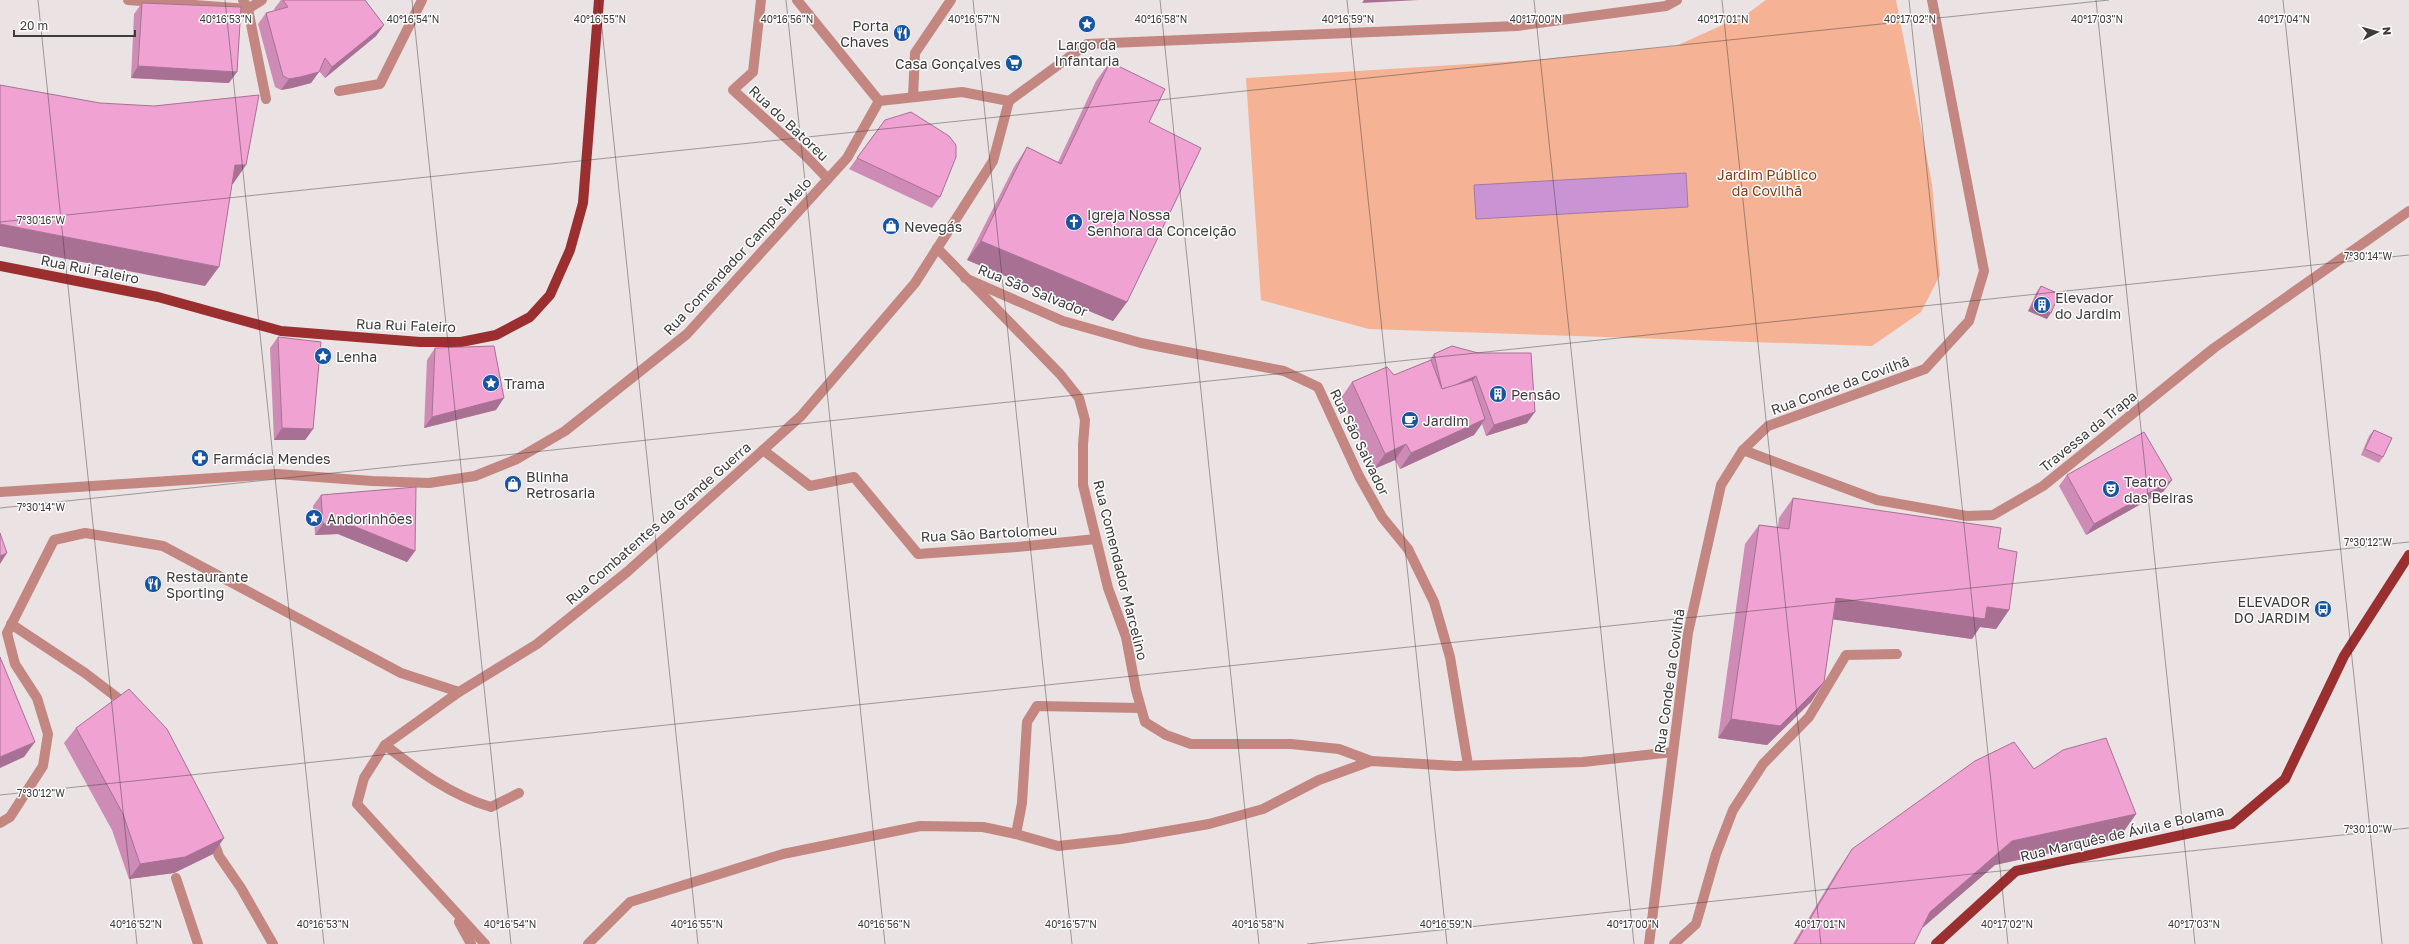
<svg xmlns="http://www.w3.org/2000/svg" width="2409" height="944" viewBox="0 0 2409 944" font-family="'Golos Text',sans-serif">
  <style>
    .green { fill: #f5b294 }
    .water { fill: #ca93d4; stroke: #a079a6 }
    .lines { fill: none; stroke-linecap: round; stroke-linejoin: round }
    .minor { stroke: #c38681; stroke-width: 10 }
    .major { stroke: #9b2e2f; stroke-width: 10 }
    .wall { fill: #ce8bb5 }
    .shaded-wall { fill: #a87194 }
    .building { fill: #f0a2d3; stroke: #a87194 }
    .ticks { fill: none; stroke: #3e3b3b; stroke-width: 1; stroke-opacity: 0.45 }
    .labels { text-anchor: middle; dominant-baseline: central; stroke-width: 3; stroke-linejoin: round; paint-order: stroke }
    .poi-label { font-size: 14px; fill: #3e3b3b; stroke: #fff; text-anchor: start }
    .street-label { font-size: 14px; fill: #3e3b3b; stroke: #fff }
    .park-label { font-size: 14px; fill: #843b14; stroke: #fff }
    .ticks-label { font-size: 10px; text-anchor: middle; fill: #3e3b3b; stroke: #fff; stroke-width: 3; stroke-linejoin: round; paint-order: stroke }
  </style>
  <rect width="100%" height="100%" fill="#eae2e3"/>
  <path class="green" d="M 1766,0 L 1896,0 L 1932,184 L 1940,275 L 1921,312 L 1872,346 L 1369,329 L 1261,300 L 1246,78 L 1535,60 L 1676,46 L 1747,14 Z"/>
  <path class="water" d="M 1686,173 L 1688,207 L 1476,219 L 1474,185 Z"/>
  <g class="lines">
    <g class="minor">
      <path d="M 128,0 L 248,9 L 262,0"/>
      <path d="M 243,0 L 248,9 L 266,99"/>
      <path d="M 761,0 L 753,72 L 733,90 L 805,155 L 828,179"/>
      <path d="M 797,0 L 879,101"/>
      <path d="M 339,91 L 380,84 L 422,0"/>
      <path d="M 913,97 L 915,53 L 951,0"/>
      <path d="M 1009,101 L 1087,44 L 1517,26 L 1666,6 L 1677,0"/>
      <path d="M 937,248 L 1060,374 L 1079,398 L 1085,420 L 1083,445 L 1083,485 L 1108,588 L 1126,637 L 1136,690 L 1145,722 L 1166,735 L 1191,744 L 1291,744 L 1339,749 L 1371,761"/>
      <path d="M 965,278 L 1063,321 L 1141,343 L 1284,371 L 1318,387 L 1359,476 L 1382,517 L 1408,549 L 1434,602 L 1450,657 L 1468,765"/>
      <path d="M 763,450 L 810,486 L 854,477 L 918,554 L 1017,547 L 1096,539"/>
      <path d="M 1743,450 L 1877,500 L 1967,516 L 1993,515 L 2043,486 L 2214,348 L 2409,211"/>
      <path d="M 0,492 L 277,474 L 372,481 L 429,483 L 475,476 L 517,459 L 565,431 L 687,334 L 847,158 L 879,101 L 962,92 L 1009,101"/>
      <path d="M 11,624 L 85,673 L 127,705"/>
      <path d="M 385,745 C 417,770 452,796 491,807 L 519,793"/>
      <path d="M 0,823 L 10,817 L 43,766 L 48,734 L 37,698 L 15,664 L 7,633 L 54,540 L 85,533 L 163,546 L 401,673 L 459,692"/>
      <path d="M 1016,834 L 1022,803 L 1027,722 L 1037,706 L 1140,708"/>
      <path d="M 212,837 L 219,856 L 241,888 L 273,944"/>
      <path d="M 176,878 L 198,944"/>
      <path d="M 459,922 L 471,944"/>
      <path d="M 485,944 L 357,804 L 364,778 L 385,745 L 459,692 L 537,644 L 627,572 L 801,416 L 915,283 L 993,161 L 1009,101"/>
      <path d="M 588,944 L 630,902 L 783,854 L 920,826 L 983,827 L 1016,834 L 1058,846 L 1121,839 L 1209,824 L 1263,809 L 1319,780 L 1371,761 L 1456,766 L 1583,762 L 1673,752"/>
      <path d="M 1649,944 L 1688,633 L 1721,485 L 1743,450 L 1768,426 L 1925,369 L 1969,321 L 1984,271 L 1932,0"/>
      <path d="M 1674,944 L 1696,924 L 1716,854 L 1733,810 L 1763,764 L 1809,717 L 1846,655 L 1897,654"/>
    </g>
    <g class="major">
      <path d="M 0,266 L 158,297 L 281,331 L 420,342 L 461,342 L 496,335 L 530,317 L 550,295 L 570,250 L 583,203 L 599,0"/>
      <path d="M 1936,944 L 2016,871 L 2232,824 L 2285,779 L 2344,656 L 2409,555"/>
    </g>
  </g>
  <g class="wall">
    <path d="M 281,0 L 365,0 L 384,25 L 376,36 L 325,78 L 319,71 L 311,83 L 292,88 L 281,90 L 275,87 L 258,24 L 266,13 L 275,10 L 274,9 Z"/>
    <path d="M 142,3 L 229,83 L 131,78 L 134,14 Z"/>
    <path d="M 1110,62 L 1149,122 L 1127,302 L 1113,321 L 967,260 L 1014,167 L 1027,147 L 1058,162 L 1096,81 Z"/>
    <path d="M 885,120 L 940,197 L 932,208 L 849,169 Z"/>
    <path d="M 2041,286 L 2047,319 L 2028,311 L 2037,291 Z"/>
    <path d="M 278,337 L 313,429 L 305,440 L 274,440 L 270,348 Z"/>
    <path d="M 1452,346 L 1527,423 L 1486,436 L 1482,424 L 1474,435 L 1400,469 L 1395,460 L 1374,469 L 1341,398 L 1352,382 L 1394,375 L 1429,361 L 1434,354 Z"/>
    <path d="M 435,348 L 496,410 L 424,428 L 427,360 Z"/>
    <path d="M 2374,430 L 2383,457 L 2379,463 L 2361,455 L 2369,436 Z"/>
    <path d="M 2067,475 L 2164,491 L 2086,535 L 2059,486 Z"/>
    <path d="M 321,495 L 415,551 L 407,562 L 338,534 L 315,535 L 313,506 Z"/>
    <path d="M 1793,498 L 1998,548 L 2009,610 L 1996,629 L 1980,627 L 1972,639 L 1833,619 L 1824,682 L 1811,702 L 1767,745 L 1718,738 L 1745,544 L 1759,525 L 1778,527 L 1779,518 Z"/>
    <path d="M 76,728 L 224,838 L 213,854 L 174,873 L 129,879 L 112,830 L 64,743 Z"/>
    <path d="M 2034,769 L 2136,814 L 2119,838 L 1995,865 L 1921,929 L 1914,944 L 1793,944 L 1836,873 L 1852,849 Z"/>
  </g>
  <g class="shaded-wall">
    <path d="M 1364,0 L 1419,0 L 1362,3 Z"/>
    <path d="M 384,25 L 376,36 L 325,78 L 332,67 Z"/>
    <path d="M 138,66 L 237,72 L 229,83 L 131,78 Z"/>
    <path d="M 319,72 L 311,83 L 292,88 L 281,90 L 289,79 Z"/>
    <path d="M 235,165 L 246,165 L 233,184 L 221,184 Z"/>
    <path d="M 0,224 L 219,267 L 205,286 L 0,246 Z"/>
    <path d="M 981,241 L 1127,302 L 1113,321 L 967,260 Z"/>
    <path d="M 2032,305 L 2051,313 L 2047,319 L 2028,311 Z"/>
    <path d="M 1476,376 L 1468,387 L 1442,390 Z"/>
    <path d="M 504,398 L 496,410 L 424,428 L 432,417 Z"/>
    <path d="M 1535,412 L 1527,423 L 1486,436 L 1494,425 Z"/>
    <path d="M 1485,419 L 1474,435 L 1400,469 L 1411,453 Z"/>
    <path d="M 282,428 L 313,429 L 305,440 L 274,440 Z"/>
    <path d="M 1406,444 L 1395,460 L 1374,469 L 1385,454 Z"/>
    <path d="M 2172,480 L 2164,491 L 2086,535 L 2094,524 Z"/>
    <path d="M 346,523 L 415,551 L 407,562 L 338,534 L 315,535 L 323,524 Z"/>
    <path d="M 7,553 L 0,564 L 0,556 Z"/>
    <path d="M 1836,598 L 1987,607 L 2009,610 L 1996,629 L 1980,627 L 1972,639 L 1823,618 Z"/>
    <path d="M 1824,682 L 1811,702 L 1767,745 L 1718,738 L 1731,719 Z"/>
    <path d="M 35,742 L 24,757 L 0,768 L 0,757 Z"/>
    <path d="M 2136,814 L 2119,838 L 1995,865 L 1913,936 L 1930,912 L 2012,841 Z"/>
    <path d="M 224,838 L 213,854 L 174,873 L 129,879 L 140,864 Z"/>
  </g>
  <g class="building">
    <path d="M 283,0 L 365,0 L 384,25 L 332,67 L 325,58 L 319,72 L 300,77 L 289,79 L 283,76 L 266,13 L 288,7 Z"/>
    <path d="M 142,3 L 241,7 L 237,72 L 138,66 Z"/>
    <path d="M 1110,62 L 1165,89 L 1149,122 L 1201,148 L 1127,302 L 981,241 L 1027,147 L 1061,164 Z"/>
    <path d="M 0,85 L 100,103 L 154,106 L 259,95 L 246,165 L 235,165 L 219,267 L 0,224 Z"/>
    <path d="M 911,112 L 949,136 L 956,145 L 956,157 L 940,197 L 857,158 L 885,120 Z"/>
    <path d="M 2041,286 L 2059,294 L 2051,313 L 2032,305 Z"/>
    <path d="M 278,337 L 321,342 L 313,429 L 282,428 Z"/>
    <path d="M 494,346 L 504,398 L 432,417 L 435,348 Z"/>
    <path d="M 1452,346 L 1478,353 L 1531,353 L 1535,412 L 1494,425 L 1476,376 L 1453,386 L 1442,389 L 1434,354 Z"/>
    <path d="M 1431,360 L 1442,389 L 1472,380 L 1485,419 L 1411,453 L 1406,444 L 1385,454 L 1352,382 L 1387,367 L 1394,375 Z"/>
    <path d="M 2374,430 L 2392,438 L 2383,457 L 2365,449 Z"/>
    <path d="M 2144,432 L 2172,480 L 2094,524 L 2067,475 Z"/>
    <path d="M 416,487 L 415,551 L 346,523 L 323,524 L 321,495 Z"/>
    <path d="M 1793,498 L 2001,528 L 1998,548 L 2017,552 L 2009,610 L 1987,607 L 1985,619 L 1836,598 L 1824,682 L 1780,726 L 1731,719 L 1759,525 L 1789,529 Z"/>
    <path d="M 0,533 L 7,553 L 0,556 Z"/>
    <path d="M 0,657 L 35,742 L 0,757 Z"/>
    <path d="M 129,689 L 167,729 L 224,838 L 185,857 L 140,864 L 123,814 L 76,728 Z"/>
    <path d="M 2106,738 L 2136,814 L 2012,841 L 1930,912 L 1914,944 L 1795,944 L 1852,849 L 1975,761 L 2014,742 L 2034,769 L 2063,750 Z"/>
  </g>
  <path class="ticks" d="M 38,0 L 137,944M 225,0 L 324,944M 412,0 L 511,944M 599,0 L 698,944M 786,0 L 885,944M 973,0 L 1072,944M 1160,0 L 1259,944M 1347,0 L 1447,944M 1534,0 L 1634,944M 1722,0 L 1821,944M 1909,0 L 2008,944M 2096,0 L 2195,944M 2283,0 L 2382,944M 0,222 L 2109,0M 0,508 L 2409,255M 0,795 L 2409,542M 1307,944 L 2409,828"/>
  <defs>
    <symbol id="sight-disc" viewBox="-11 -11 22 22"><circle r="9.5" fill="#1655a5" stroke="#fff"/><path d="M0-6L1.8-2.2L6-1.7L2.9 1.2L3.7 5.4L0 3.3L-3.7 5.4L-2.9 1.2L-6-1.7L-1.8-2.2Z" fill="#fff"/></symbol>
    <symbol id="restaurant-disc" viewBox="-11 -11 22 22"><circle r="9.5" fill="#1655a5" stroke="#fff"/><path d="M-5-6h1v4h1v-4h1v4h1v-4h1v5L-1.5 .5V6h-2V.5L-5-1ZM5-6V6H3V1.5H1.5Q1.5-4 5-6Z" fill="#fff"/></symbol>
    <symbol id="supermarket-disc" viewBox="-11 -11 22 22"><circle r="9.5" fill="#1655a5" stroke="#fff"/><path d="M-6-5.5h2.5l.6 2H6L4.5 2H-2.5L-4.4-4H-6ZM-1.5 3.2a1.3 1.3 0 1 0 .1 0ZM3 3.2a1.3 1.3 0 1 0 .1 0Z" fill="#fff"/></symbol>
    <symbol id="church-disc" viewBox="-11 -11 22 22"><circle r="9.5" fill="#1655a5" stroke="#fff"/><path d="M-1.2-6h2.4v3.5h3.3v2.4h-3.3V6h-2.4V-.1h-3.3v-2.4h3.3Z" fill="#fff"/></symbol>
    <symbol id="shop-disc" viewBox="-11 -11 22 22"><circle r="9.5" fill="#1655a5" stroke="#fff"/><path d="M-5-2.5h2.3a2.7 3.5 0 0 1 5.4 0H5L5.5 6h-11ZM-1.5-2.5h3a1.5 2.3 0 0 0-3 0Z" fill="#fff"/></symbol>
    <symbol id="building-disc" viewBox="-11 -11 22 22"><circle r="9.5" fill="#1655a5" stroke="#fff"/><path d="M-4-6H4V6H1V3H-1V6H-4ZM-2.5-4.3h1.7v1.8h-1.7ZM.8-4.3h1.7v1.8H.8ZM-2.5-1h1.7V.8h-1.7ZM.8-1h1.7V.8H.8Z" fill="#fff"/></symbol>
    <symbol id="cafe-disc" viewBox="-11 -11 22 22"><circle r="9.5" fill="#1655a5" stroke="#fff"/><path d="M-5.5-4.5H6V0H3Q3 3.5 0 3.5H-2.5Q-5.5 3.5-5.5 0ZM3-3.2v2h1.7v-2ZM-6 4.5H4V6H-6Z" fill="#fff"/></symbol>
    <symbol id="pharmacy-disc" viewBox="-11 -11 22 22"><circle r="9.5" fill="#1655a5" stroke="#fff"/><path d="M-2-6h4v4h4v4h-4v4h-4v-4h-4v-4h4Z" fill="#fff"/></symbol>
    <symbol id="theatre-disc" viewBox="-11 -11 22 22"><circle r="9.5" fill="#1655a5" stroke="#fff"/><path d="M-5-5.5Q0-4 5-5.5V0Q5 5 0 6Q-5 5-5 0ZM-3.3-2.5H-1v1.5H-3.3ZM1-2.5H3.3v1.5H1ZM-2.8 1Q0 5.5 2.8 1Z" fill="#fff"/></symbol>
    <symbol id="bus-disc" viewBox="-11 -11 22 22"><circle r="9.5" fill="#1655a5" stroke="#fff"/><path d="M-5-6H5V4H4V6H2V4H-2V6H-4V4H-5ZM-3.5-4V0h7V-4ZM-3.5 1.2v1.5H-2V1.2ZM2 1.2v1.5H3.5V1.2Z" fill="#fff"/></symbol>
  </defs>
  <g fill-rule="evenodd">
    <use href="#sight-disc" x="1077" y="14" width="20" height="20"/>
    <use href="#restaurant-disc" x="892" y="23" width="20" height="20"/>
    <use href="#supermarket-disc" x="1004" y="53" width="20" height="20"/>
    <use href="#church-disc" x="1064" y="212" width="20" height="20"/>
    <use href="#shop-disc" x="881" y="216" width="20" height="20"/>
    <use href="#building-disc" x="2032" y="295" width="20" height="20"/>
    <use href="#sight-disc" x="313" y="346" width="20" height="20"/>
    <use href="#sight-disc" x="481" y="373" width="20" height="20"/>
    <use href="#building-disc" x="1488" y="384" width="20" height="20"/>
    <use href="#cafe-disc" x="1400" y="410" width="20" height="20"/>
    <use href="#pharmacy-disc" x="190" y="448" width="20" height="20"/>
    <use href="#shop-disc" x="503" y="474" width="20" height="20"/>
    <use href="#theatre-disc" x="2101" y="479" width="20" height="20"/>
    <use href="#sight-disc" x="304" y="508" width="20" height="20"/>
    <use href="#restaurant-disc" x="143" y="574" width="20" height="20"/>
    <use href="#bus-disc" x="2313" y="599" width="20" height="20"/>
  </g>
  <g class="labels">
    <g class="poi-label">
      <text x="889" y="25" text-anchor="end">Porta<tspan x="889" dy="16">Chaves</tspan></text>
      <text x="1087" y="44" text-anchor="middle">Largo da<tspan x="1087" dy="16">Infantaria</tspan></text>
      <text x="1001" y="63" text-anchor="end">Casa Gonçalves</text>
      <text x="1087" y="214">Igreja Nossa<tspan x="1087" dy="16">Senhora da Conceição</tspan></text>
      <text x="904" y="226">Nevegás</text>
      <text x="2055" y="297">Elevador<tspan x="2055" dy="16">do Jardim</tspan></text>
      <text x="336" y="356">Lenha</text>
      <text x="504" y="383">Trama</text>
      <text x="1511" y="394">Pensão</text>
      <text x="1423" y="420">Jardim</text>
      <text x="213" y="458">Farmácia Mendes</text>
      <text x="526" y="476">Blinha<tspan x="526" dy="16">Retrosaria</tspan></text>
      <text x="2124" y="481">Teatro<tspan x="2124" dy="16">das Beiras</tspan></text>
      <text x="327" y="518">Andorinhões</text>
      <text x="166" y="576">Restaurante<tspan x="166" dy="16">Sporting</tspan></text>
      <text x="2310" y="601" text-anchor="end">ELEVADOR<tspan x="2310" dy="16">DO JARDIM</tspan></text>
    </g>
    <g class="street-label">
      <text transform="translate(789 123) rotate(43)">Rua do Batoreu</text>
      <text transform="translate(737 256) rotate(-47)">Rua Comendador Campos Melo</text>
      <text transform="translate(90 269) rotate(11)">Rua Rui Faleiro</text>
      <text transform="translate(1033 290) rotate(22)">Rua São Salvador</text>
      <text transform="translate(406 325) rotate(2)">Rua Rui Faleiro</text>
      <text transform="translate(1840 385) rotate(-20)">Rua Conde da Covilhã</text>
      <text transform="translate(2088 431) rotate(-39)">Travessa da Trapa</text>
      <text transform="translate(1360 442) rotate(64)">Rua São Salvador</text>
      <text transform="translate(658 523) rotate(-41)">Rua Combatentes da Grande Guerra</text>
      <text transform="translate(989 533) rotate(-3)">Rua São Bartolomeu</text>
      <text transform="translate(1121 570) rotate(76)">Rua Comendador Marcelino</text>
      <text transform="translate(1669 681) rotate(-82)">Rua Conde da Covilhã</text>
      <text transform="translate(2122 833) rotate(-13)">Rua Marquês de Ávila e Bolama</text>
    </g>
    <g class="park-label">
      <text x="1767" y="174">Jardim Público<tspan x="1767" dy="16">da Covilhã</tspan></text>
    </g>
  </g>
  <g class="ticks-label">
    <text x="226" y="23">40°16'53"N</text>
    <text x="413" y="23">40°16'54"N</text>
    <text x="600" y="23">40°16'55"N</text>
    <text x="787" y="23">40°16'56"N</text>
    <text x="974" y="23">40°16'57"N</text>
    <text x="1161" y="23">40°16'58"N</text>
    <text x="1348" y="23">40°16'59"N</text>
    <text x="1536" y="23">40°17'00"N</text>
    <text x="1723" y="23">40°17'01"N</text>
    <text x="1910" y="23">40°17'02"N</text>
    <text x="2097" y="23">40°17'03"N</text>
    <text x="2284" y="23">40°17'04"N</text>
    <text x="41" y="224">7°30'16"W</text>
    <text x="2368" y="260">7°30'14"W</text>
    <text x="41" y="511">7°30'14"W</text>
    <text x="2368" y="546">7°30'12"W</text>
    <text x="41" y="797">7°30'12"W</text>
    <text x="2368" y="833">7°30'10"W</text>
    <text x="136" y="928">40°16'52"N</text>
    <text x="323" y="928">40°16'53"N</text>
    <text x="510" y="928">40°16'54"N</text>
    <text x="697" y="928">40°16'55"N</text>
    <text x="884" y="928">40°16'56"N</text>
    <text x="1071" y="928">40°16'57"N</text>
    <text x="1258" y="928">40°16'58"N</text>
    <text x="1446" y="928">40°16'59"N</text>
    <text x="1633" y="928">40°17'00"N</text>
    <text x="1820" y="928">40°17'01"N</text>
    <text x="2007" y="928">40°17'02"N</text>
    <text x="2194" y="928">40°17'03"N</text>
  </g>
  <g transform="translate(2377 32) rotate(84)" stroke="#ffffff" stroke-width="3" paint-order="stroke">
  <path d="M0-3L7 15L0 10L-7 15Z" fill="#3e3b3b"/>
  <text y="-6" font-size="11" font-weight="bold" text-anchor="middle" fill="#3e3b3b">N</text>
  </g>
  <path d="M14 30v6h121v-6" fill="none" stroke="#3e3b3b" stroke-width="2"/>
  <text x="20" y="30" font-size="12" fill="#3e3b3b" stroke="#ffffff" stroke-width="3" paint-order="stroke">20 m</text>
</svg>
